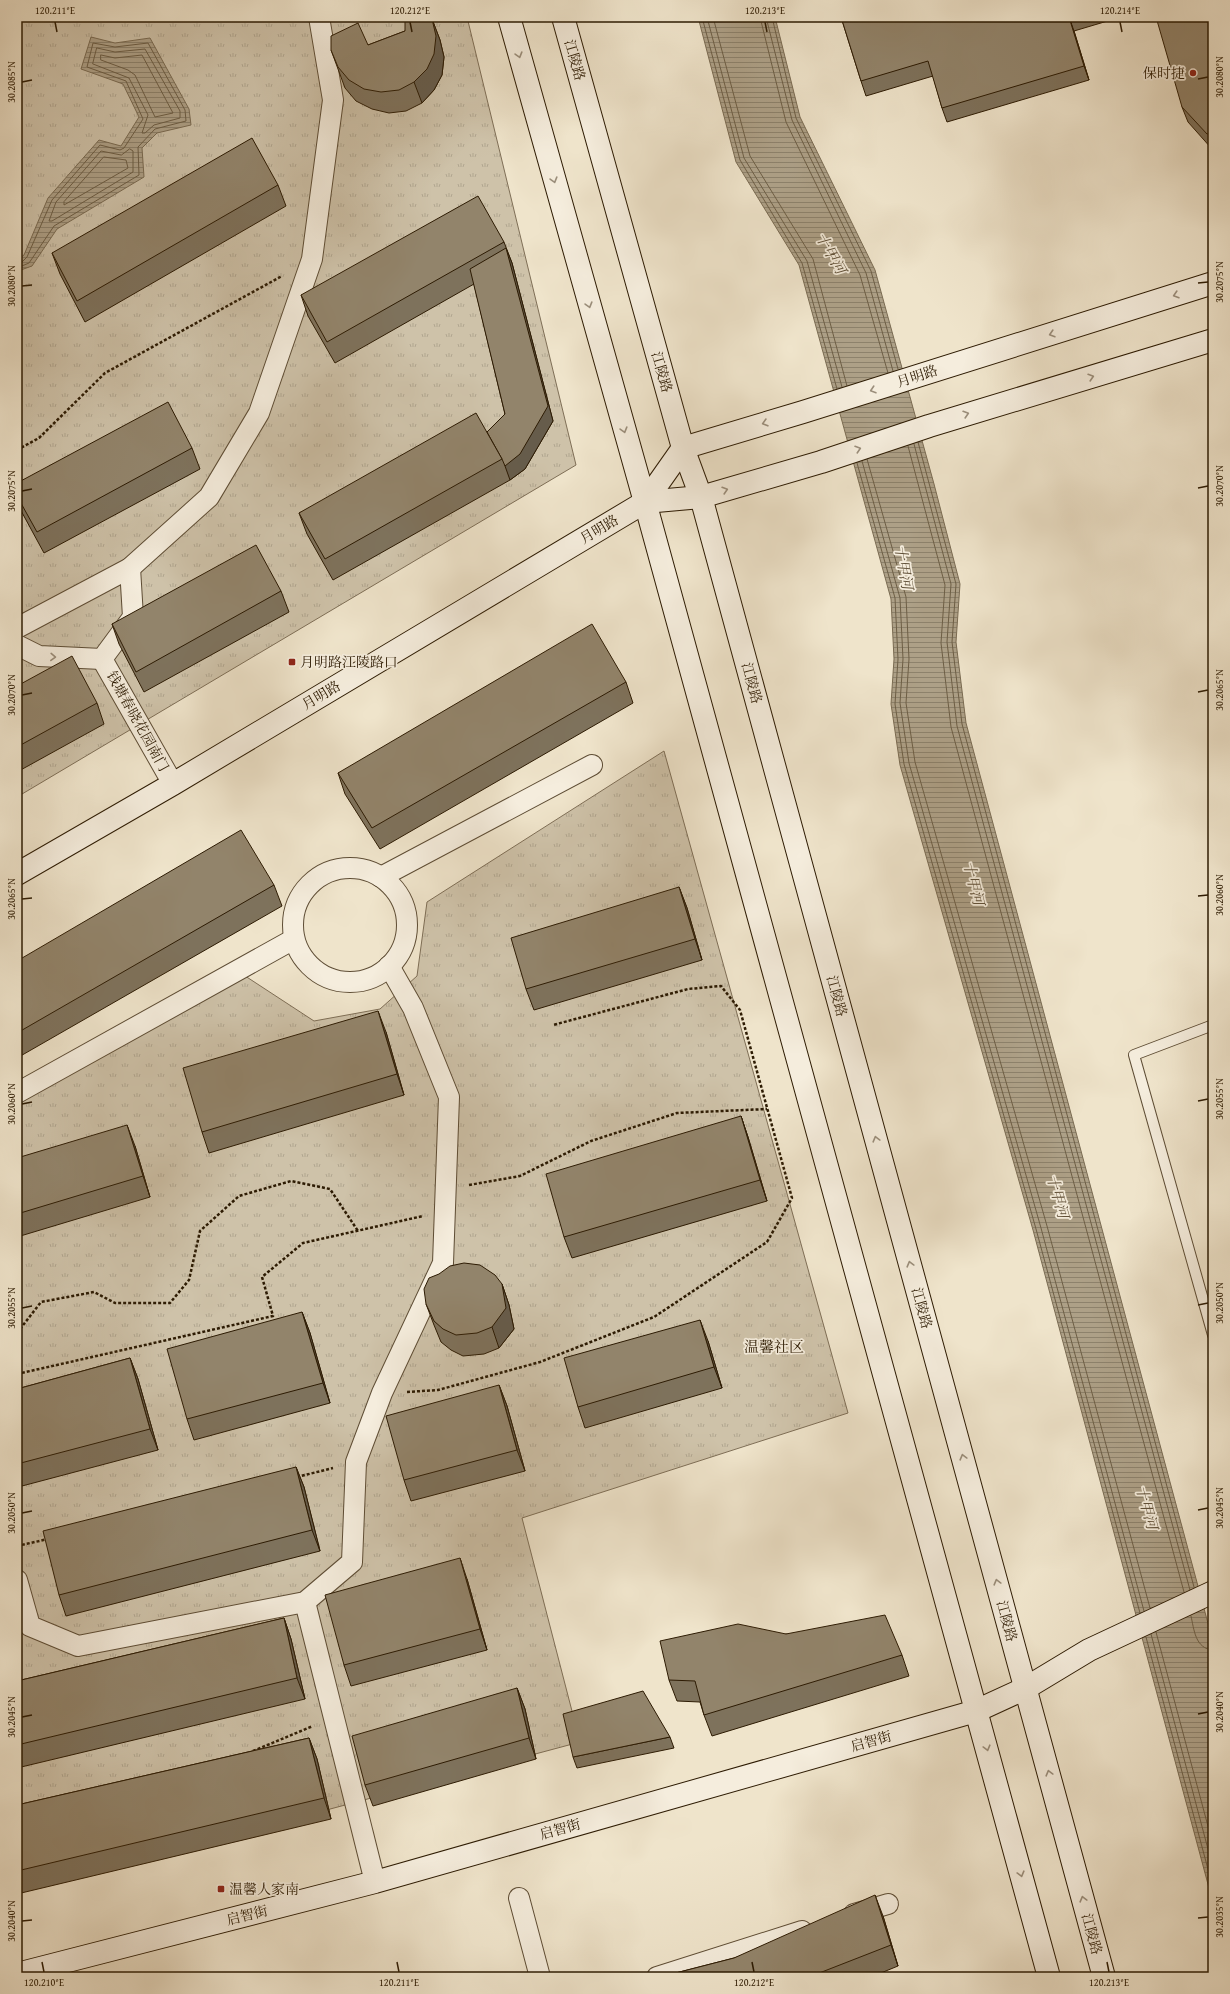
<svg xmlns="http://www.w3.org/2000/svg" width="1230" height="1994" viewBox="0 0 1230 1994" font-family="'Gentium Book Plus','Noto Serif SC',serif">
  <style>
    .grass { fill: url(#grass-tufts); stroke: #7e6e56 }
    .water { fill: url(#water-rules); stroke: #7a6b52 }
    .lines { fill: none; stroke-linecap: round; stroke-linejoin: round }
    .shore { stroke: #6d5e45; stroke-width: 1 }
    .lane-casing { stroke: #5e4d35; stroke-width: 12 }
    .street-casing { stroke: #5e4d35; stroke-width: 22 }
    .secondary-casing { stroke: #2d1b03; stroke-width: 24 }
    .path { stroke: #2d1b03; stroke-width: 2.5; stroke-dasharray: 3 2; stroke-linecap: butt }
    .lane { stroke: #f5eddd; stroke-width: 10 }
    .street { stroke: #f5eddd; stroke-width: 20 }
    .secondary { stroke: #f5eddd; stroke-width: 22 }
    .wall { fill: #7e725c; stroke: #2d1b03 }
    .shaded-wall { fill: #665c4b; stroke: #2d1b03 }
    .building { fill: #92846b; stroke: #2d1b03 }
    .oneway { stroke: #9b8e7b }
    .ticks { fill: none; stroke: #2d1b03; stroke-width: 1.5 }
    .poi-dot { fill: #8f2418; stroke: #f5eddd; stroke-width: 1.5 }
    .labels { text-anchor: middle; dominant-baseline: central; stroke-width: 3.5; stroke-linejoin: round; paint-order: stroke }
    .street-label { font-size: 14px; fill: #2d1b03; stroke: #f5eddd }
    .poi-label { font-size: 14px; fill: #2d1b03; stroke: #f5eddd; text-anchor: start }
    .water-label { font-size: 15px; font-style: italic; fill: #605038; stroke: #f5eddd }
    .neighbourhood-label { font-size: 15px; fill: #2d1b03; stroke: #f5eddd }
    .neatline { fill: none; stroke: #2d1b03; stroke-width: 1.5 }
    .ticks-label { font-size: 10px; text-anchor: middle; fill: #2d1b03 }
  </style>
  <defs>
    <pattern id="grass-tufts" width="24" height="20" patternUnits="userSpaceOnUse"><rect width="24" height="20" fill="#cec2a9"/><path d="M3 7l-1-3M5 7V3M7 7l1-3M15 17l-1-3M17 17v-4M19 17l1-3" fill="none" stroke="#b1a690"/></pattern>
    <pattern id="water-rules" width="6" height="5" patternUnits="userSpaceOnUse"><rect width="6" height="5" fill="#ada087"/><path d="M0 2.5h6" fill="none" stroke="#8d826c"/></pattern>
  </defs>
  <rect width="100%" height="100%" fill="#efe4cb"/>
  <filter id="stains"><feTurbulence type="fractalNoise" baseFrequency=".005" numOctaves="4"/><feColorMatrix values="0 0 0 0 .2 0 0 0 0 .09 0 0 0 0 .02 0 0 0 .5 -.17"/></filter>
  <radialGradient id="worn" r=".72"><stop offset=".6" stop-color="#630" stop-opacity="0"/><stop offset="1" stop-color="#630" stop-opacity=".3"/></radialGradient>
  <g class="grass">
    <path d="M 17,17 L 467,17 L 576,465 L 17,797 Z"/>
    <path d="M 664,751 L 848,1413 L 522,1518 L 580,1742 L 17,1893 L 17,1093 L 236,970 L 314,1021 L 380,1009 L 417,976 L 427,902 Z"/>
  </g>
  <g class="water">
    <path d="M 698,17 L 775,17 L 800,117 L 875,270 L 934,484 L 960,584 L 956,642 L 966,723 L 1213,1642 L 1213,1903 L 1033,1230 L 900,765 L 891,704 L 894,659 L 891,599 L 799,265 L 736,162 Z"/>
    <path d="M 91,37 L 115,43 L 150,38 L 189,109 L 191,125 L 157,133 L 142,148 L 144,177 L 57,229 L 32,266 L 18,271 L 17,275 L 17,260 L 24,255 L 48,198 L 99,140 L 121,146 L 139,117 L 123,84 L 81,69 Z"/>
  </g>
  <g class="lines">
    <g class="shore">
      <path d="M 702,17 L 740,160 L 802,263 L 837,389"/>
      <path d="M 707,17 L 744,158 L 807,261 L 842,387"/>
      <path d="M 713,17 L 750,156 L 813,259 L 847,386"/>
      <path d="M 760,17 L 786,122 L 860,275 L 888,373"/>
      <path d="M 766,17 L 792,120 L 866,273 L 893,371"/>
      <path d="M 772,17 L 796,118 L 871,271 L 898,369"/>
      <path d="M 97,48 L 115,52 L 145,49 L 180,111 L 180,118 L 154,125 L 145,133 L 142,133 L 148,115 L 129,78 L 93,64 Z"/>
      <path d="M 101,55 L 115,58 L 142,55 L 173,113 L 155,117 L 135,75 L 128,70 L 101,60 Z"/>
      <path d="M 130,149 L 133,151 L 133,172 L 52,221 L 49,221 L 56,202 L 101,151 L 121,155 Z"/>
      <path d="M 104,157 L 126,160 L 128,168 L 64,205 L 64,202 Z"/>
      <path d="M 17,263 L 20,264 L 27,257 L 52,200 L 100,145 L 120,150 L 124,148 L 143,119 L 126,81 L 87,67 L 93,43 L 115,47 L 148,43 L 185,110 L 186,121 L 155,129 L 138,147 L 139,175 L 54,226 L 29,263 L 17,268"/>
      <path d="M 918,442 L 956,584 L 952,642 L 962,724 L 1194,1587"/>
      <path d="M 914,444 L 951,584 L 947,642 L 957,726 L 1190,1590"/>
      <path d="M 908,446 L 945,585 L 941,643 L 951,727 L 1184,1592"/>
      <path d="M 867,459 L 906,597 L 909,659 L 906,703 L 915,762 L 1047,1226 L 1150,1608"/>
      <path d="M 862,461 L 900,598 L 903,659 L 900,703 L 909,763 L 1041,1228 L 1144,1611"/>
      <path d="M 857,463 L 895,598 L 898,659 L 895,704 L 904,764 L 1036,1229 L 1140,1613"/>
      <path d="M 1191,1616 C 1194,1629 1195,1649 1213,1650"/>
      <path d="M 1156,1632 L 1213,1845"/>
      <path d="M 1151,1634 L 1213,1868"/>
      <path d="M 1146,1637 L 1213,1888"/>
    </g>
    <defs>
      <path id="lane" d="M 1213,1025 L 1134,1055 L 1213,1335"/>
      <g id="street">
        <path d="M 17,628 L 130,568 L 209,497 L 259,413 L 312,259 L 333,100 L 319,17"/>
        <path d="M 17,645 L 39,656 L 102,659 L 133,617 L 130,568"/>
        <path d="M 102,659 L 173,784"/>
        <circle cx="350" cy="925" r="57"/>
        <path d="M 381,877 L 592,765"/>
        <path d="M 17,1093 L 294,939"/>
        <path d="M 17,1580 L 30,1626 L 78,1646 L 305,1602 L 352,1562 L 356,1462 L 382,1393 L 443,1263 L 449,1097 L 413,1008 L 389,966"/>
        <path d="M 305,1602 L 375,1882"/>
        <path d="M 519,1898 L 540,1977"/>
        <path d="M 854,1914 L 888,1904"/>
        <path d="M 657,1977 L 802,1931"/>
      </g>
      <g id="secondary">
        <path d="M 509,17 L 645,502 L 1049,1977"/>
        <path d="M 563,17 L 683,448 L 701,497 L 1104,1977"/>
        <path d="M 645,502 L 701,497 L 821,462 L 929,426 L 1213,340"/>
        <path d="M 17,874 L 173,784 L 645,502 L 683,448 L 803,412 L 1213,283"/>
        <path d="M 17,1974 L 375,1882 L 976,1711 L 1026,1688 L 1089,1650 L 1213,1592"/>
      </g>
    </defs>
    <use href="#lane" class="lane-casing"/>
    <use href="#street" class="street-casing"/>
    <use href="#secondary" class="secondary-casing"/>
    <g class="path">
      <path d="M 17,450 L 39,438 L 105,373 L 282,276"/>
      <path d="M 469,1185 L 520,1176 L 591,1141 L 677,1113 L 767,1109"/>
      <path d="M 17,1333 L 41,1302 L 94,1292 L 115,1303 L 170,1303 L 189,1280 L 200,1231 L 239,1196 L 291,1181 L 330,1189 L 358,1231"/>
      <path d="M 17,1374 L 273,1316 L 262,1277 L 303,1243 L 423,1216"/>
      <path d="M 407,1392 L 438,1390 L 540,1362 L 654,1317 L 767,1242 L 792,1198 L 740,1010 L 721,986 L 688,989 L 553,1025"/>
      <path d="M 297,1477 L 333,1468"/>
      <path d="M 17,1546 L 48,1539"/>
      <path d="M 253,1751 L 313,1726"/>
    </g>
    <use href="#lane" class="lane"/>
    <use href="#street" class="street"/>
    <use href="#secondary" class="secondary"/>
  </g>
  <g class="wall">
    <path d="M 841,17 L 1121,17 L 1074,31 L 1089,80 L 947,122 L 942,108 L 933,76 L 866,96 L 861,81 Z"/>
    <path d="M 1213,17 L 1213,149 L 1212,149 L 1188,122 L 1182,107 Z"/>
    <path d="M 432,19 L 440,40 L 444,57 L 442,75 L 434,90 L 422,103 L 406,111 L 389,113 L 372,109 L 356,101 L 345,88 L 331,50 L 368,45 L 405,31 Z"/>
    <path d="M 278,185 L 286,206 L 85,322 L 60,274 L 52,253 Z"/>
    <path d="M 504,242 L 512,263 L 553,421 L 525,469 L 510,480 L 333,580 L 307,534 L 299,513 L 487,432 L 505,414 L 474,284 L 335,363 L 308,316 L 301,295 Z"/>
    <path d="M 192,448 L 200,469 L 44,553 L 19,507 L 17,501 L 17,483 Z"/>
    <path d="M 281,591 L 289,612 L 144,692 L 119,644 L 112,624 Z"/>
    <path d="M 626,682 L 633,703 L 380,849 L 345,794 L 338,773 Z"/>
    <path d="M 17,686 L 97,703 L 104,724 L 17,772 Z"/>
    <path d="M 274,885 L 282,906 L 17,1058 L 17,961 Z"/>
    <path d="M 679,887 L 687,908 L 702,960 L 534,1010 L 526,989 Z"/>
    <path d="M 386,1032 L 404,1095 L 209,1153 L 202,1132 Z"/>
    <path d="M 741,1116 L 748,1137 L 767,1201 L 572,1258 L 564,1237 Z"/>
    <path d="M 135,1146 L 150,1197 L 17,1237 L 17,1158 Z"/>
    <path d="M 502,1284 L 509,1305 L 514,1329 L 499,1348 L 484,1354 L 463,1356 L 451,1350 L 441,1342 L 434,1325 L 426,1304 Z"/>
    <path d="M 302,1312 L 310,1333 L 330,1403 L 194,1440 L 187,1419 Z"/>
    <path d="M 708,1341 L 722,1388 L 585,1428 L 578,1407 Z"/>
    <path d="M 130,1358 L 138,1379 L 158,1450 L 22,1486 L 17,1473 L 17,1389 Z"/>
    <path d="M 499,1385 L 507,1406 L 525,1471 L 411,1501 L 404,1480 Z"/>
    <path d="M 296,1467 L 304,1487 L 320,1551 L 66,1616 L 59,1595 Z"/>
    <path d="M 467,1579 L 487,1650 L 351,1686 L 344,1665 Z"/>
    <path d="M 284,1618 L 291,1639 L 305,1699 L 17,1768 L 17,1681 Z"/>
    <path d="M 786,1634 L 902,1655 L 909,1676 L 712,1736 L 704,1715 L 700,1702 L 677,1701 L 669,1680 Z"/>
    <path d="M 517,1688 L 525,1709 L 536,1759 L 373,1806 L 365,1785 Z"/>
    <path d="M 670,1737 L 674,1748 L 577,1768 L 573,1757 Z"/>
    <path d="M 309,1738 L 317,1759 L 331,1819 L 17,1894 L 17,1805 Z"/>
    <path d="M 883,1916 L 898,1966 L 871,1977 L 660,1977 L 734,1958 Z"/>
  </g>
  <g class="shaded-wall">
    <path d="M 1069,17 L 1074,31 L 1089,80 L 1084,66 Z"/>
    <path d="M 432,19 L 440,40 L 444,57 L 442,75 L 434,90 L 422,103 L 414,82 Z"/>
    <path d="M 506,248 L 512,263 L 553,421 L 525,469 L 510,480 L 505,466 Z"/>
    <path d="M 679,887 L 687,908 L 702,960 L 695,939 Z"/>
    <path d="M 378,1011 L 386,1032 L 404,1095 L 397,1074 Z"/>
    <path d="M 741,1116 L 748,1137 L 767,1201 L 760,1180 Z"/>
    <path d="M 127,1125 L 135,1146 L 150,1197 L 143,1176 Z"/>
    <path d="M 502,1284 L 509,1305 L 514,1329 L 499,1348 L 492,1327 Z"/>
    <path d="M 302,1312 L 310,1333 L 330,1403 L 323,1383 Z"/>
    <path d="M 700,1320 L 708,1341 L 722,1388 L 714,1367 Z"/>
    <path d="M 130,1358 L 138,1379 L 158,1450 L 150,1429 Z"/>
    <path d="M 499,1385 L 507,1406 L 525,1471 L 517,1450 Z"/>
    <path d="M 296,1467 L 304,1487 L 320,1551 L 312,1530 Z"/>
    <path d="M 460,1558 L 467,1579 L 487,1650 L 480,1629 Z"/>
    <path d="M 284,1618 L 291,1639 L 305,1699 L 297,1678 Z"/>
    <path d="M 517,1688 L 525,1709 L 536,1759 L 529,1738 Z"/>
    <path d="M 309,1738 L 317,1759 L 331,1819 L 324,1798 Z"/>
    <path d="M 875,1895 L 883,1916 L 898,1966 L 891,1945 Z"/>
  </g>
  <g class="building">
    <path d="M 405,17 L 431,17 L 432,19 L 436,36 L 434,54 L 427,69 L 414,82 L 399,90 L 381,92 L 364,89 L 349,80 L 338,67 L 331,50 L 331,36 L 358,23 L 368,45 L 405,31 Z"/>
    <path d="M 841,17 L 1069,17 L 1084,66 L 942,108 L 928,61 L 861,81 Z"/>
    <path d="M 1156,17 L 1213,17 L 1213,134 L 1207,134 L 1182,107 Z"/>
    <path d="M 252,138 L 278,185 L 77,301 L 52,253 Z"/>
    <path d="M 478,196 L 504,242 L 327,342 L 301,295 Z"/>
    <path d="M 506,248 L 548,406 L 520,454 L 505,466 L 502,459 L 487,432 L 505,414 L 470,269 Z"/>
    <path d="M 168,402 L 192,448 L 37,532 L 17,496 L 17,483 Z"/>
    <path d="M 476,413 L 502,459 L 325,559 L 299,513 Z"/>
    <path d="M 256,545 L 281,591 L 136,672 L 112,624 Z"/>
    <path d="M 592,624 L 626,682 L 372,828 L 338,773 Z"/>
    <path d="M 72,656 L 97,703 L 17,747 L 17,686 Z"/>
    <path d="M 241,830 L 274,885 L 17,1033 L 17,961 Z"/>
    <path d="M 679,887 L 695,939 L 526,989 L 511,938 Z"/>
    <path d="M 378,1011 L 397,1074 L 202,1132 L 183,1068 Z"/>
    <path d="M 741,1116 L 760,1180 L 564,1237 L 546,1174 Z"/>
    <path d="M 127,1125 L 143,1176 L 17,1214 L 17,1158 Z"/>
    <path d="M 464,1263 L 480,1265 L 495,1275 L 502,1284 L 506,1308 L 492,1327 L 477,1333 L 456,1335 L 443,1329 L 434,1321 L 426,1304 L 424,1289 L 429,1278 L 439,1274 L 450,1266 Z"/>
    <path d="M 302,1312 L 323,1383 L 187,1419 L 167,1349 Z"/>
    <path d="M 700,1320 L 714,1367 L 578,1407 L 564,1358 Z"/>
    <path d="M 130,1358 L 150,1429 L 17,1464 L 17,1389 Z"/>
    <path d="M 499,1385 L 517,1450 L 404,1480 L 386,1416 Z"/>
    <path d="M 296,1467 L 312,1530 L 59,1595 L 43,1531 Z"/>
    <path d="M 460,1558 L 480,1629 L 344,1665 L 325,1595 Z"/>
    <path d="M 885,1615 L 902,1655 L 704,1715 L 695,1681 L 669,1680 L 660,1641 L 738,1624 L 786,1634 Z"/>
    <path d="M 284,1618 L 297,1678 L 17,1745 L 17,1681 Z"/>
    <path d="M 517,1688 L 529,1738 L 365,1785 L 352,1736 Z"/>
    <path d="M 643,1691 L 670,1737 L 573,1757 L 563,1714 Z"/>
    <path d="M 309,1738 L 324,1798 L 17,1871 L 17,1805 Z"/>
    <path d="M 875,1895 L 891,1945 L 809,1977 L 660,1977 L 734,1958 Z"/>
  </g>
  <defs><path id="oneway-chevron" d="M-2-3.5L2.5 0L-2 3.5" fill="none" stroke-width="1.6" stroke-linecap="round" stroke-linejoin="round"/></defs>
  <g class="oneway">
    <use href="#oneway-chevron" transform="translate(519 55) rotate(74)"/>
    <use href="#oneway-chevron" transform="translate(554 180) rotate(74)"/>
    <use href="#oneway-chevron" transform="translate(1176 295) rotate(163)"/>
    <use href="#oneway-chevron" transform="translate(589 305) rotate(74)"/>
    <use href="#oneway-chevron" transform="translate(1052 334) rotate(163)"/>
    <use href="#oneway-chevron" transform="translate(1091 377) rotate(-17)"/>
    <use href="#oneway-chevron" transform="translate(873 390) rotate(162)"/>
    <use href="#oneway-chevron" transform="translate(966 414) rotate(-17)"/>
    <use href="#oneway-chevron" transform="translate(765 423) rotate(164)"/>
    <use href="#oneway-chevron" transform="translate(624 430) rotate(74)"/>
    <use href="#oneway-chevron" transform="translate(858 449) rotate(-18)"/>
    <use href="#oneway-chevron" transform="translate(725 490) rotate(-17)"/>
    <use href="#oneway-chevron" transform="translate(53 657) rotate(2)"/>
    <use href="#oneway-chevron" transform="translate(876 1139) rotate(-105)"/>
    <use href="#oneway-chevron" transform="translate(910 1264) rotate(-105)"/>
    <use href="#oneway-chevron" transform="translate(963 1457) rotate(-105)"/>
    <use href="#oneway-chevron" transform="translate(997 1582) rotate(-105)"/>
    <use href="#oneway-chevron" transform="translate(987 1748) rotate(75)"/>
    <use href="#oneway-chevron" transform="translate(1049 1773) rotate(-105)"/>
    <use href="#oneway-chevron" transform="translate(1021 1874) rotate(75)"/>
    <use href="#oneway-chevron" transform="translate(1083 1899) rotate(-105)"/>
  </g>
  <path class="ticks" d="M 55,22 L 57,32M 410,22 L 412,32M 765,22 L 767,32M 1120,22 L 1122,32M 1198,79 L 1208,77M 22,82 L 32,80M 1198,283 L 1208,282M 22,286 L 32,285M 1198,488 L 1208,486M 22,491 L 32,489M 1198,692 L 1208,690M 22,695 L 32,693M 1198,896 L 1208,895M 22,899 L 32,898M 1198,1101 L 1208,1099M 22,1104 L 32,1102M 1198,1305 L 1208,1303M 22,1308 L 32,1306M 1198,1510 L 1208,1508M 22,1513 L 32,1511M 1198,1714 L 1208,1712M 22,1717 L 32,1715M 1198,1918 L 1208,1917M 22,1921 L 32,1920M 42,1962 L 44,1972M 397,1962 L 399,1972M 752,1962 L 754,1972M 1107,1962 L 1109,1972"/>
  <g class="poi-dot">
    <circle cx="1193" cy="73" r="4"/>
    <rect x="288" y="658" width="8" height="8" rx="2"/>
    <rect x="217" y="1885" width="8" height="8" rx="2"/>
  </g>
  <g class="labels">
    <g class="street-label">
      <text transform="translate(575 60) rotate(74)">江陵路</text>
      <text transform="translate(662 372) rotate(74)">江陵路</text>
      <text transform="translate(917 376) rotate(-18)">月明路</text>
      <text transform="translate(599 529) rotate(-31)">月明路</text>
      <text transform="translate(752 683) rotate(75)">江陵路</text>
      <text transform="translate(321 695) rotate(-31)">月明路</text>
      <text transform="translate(138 721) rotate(61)">钱塘春晓花园南门</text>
      <text transform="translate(837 996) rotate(75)">江陵路</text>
      <text transform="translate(922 1308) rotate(75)">江陵路</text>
      <text transform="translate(1007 1621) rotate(75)">江陵路</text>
      <text transform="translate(871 1741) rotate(-16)">启智街</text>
      <text transform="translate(560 1829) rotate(-16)">启智街</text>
      <text transform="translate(247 1915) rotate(-14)">启智街</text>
      <text transform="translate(1092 1934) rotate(75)">江陵路</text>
    </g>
    <g class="poi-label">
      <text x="1185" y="73" text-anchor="end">保时捷</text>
      <text x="300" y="662">月明路江陵路口</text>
      <text x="229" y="1889">温馨人家南</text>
    </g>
    <g class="water-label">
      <text transform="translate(831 253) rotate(60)">十甲河</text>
      <text transform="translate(904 567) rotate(80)">十甲河</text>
      <text transform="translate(974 883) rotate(76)">十甲河</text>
      <text transform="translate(1058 1196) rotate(74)">十甲河</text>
      <text transform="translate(1147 1507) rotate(75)">十甲河</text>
    </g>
    <g class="neighbourhood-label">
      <text x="774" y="1346">温馨社区</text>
    </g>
  </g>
  <rect width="1230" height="1994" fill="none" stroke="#efe4cb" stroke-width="44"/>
  <rect x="22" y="22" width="1186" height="1950" class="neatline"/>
  <g class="ticks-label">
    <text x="55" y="14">120.211°E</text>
    <text x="410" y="14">120.212°E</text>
    <text x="765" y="14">120.213°E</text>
    <text x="1120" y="14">120.214°E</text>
    <text transform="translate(1219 77) rotate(-90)" y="4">30.2080°N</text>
    <text transform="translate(11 82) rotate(-90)" y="4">30.2085°N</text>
    <text transform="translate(1219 282) rotate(-90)" y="4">30.2075°N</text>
    <text transform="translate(11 286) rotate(-90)" y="4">30.2080°N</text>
    <text transform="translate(1219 486) rotate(-90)" y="4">30.2070°N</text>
    <text transform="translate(11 491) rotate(-90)" y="4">30.2075°N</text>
    <text transform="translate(1219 690) rotate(-90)" y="4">30.2065°N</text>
    <text transform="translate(11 695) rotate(-90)" y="4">30.2070°N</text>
    <text transform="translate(1219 895) rotate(-90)" y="4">30.2060°N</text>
    <text transform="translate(11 899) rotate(-90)" y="4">30.2065°N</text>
    <text transform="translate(1219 1099) rotate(-90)" y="4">30.2055°N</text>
    <text transform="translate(11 1104) rotate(-90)" y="4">30.2060°N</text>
    <text transform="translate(1219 1303) rotate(-90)" y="4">30.2050°N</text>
    <text transform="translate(11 1308) rotate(-90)" y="4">30.2055°N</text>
    <text transform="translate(1219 1508) rotate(-90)" y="4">30.2045°N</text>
    <text transform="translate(11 1513) rotate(-90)" y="4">30.2050°N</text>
    <text transform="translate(1219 1712) rotate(-90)" y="4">30.2040°N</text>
    <text transform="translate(11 1717) rotate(-90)" y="4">30.2045°N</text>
    <text transform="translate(1219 1917) rotate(-90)" y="4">30.2035°N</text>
    <text transform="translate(11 1921) rotate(-90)" y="4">30.2040°N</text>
    <text x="44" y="1986">120.210°E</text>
    <text x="399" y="1986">120.211°E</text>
    <text x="754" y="1986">120.212°E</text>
    <text x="1109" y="1986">120.213°E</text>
  </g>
  <rect width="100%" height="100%" filter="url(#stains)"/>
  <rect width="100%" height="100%" fill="url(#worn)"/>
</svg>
